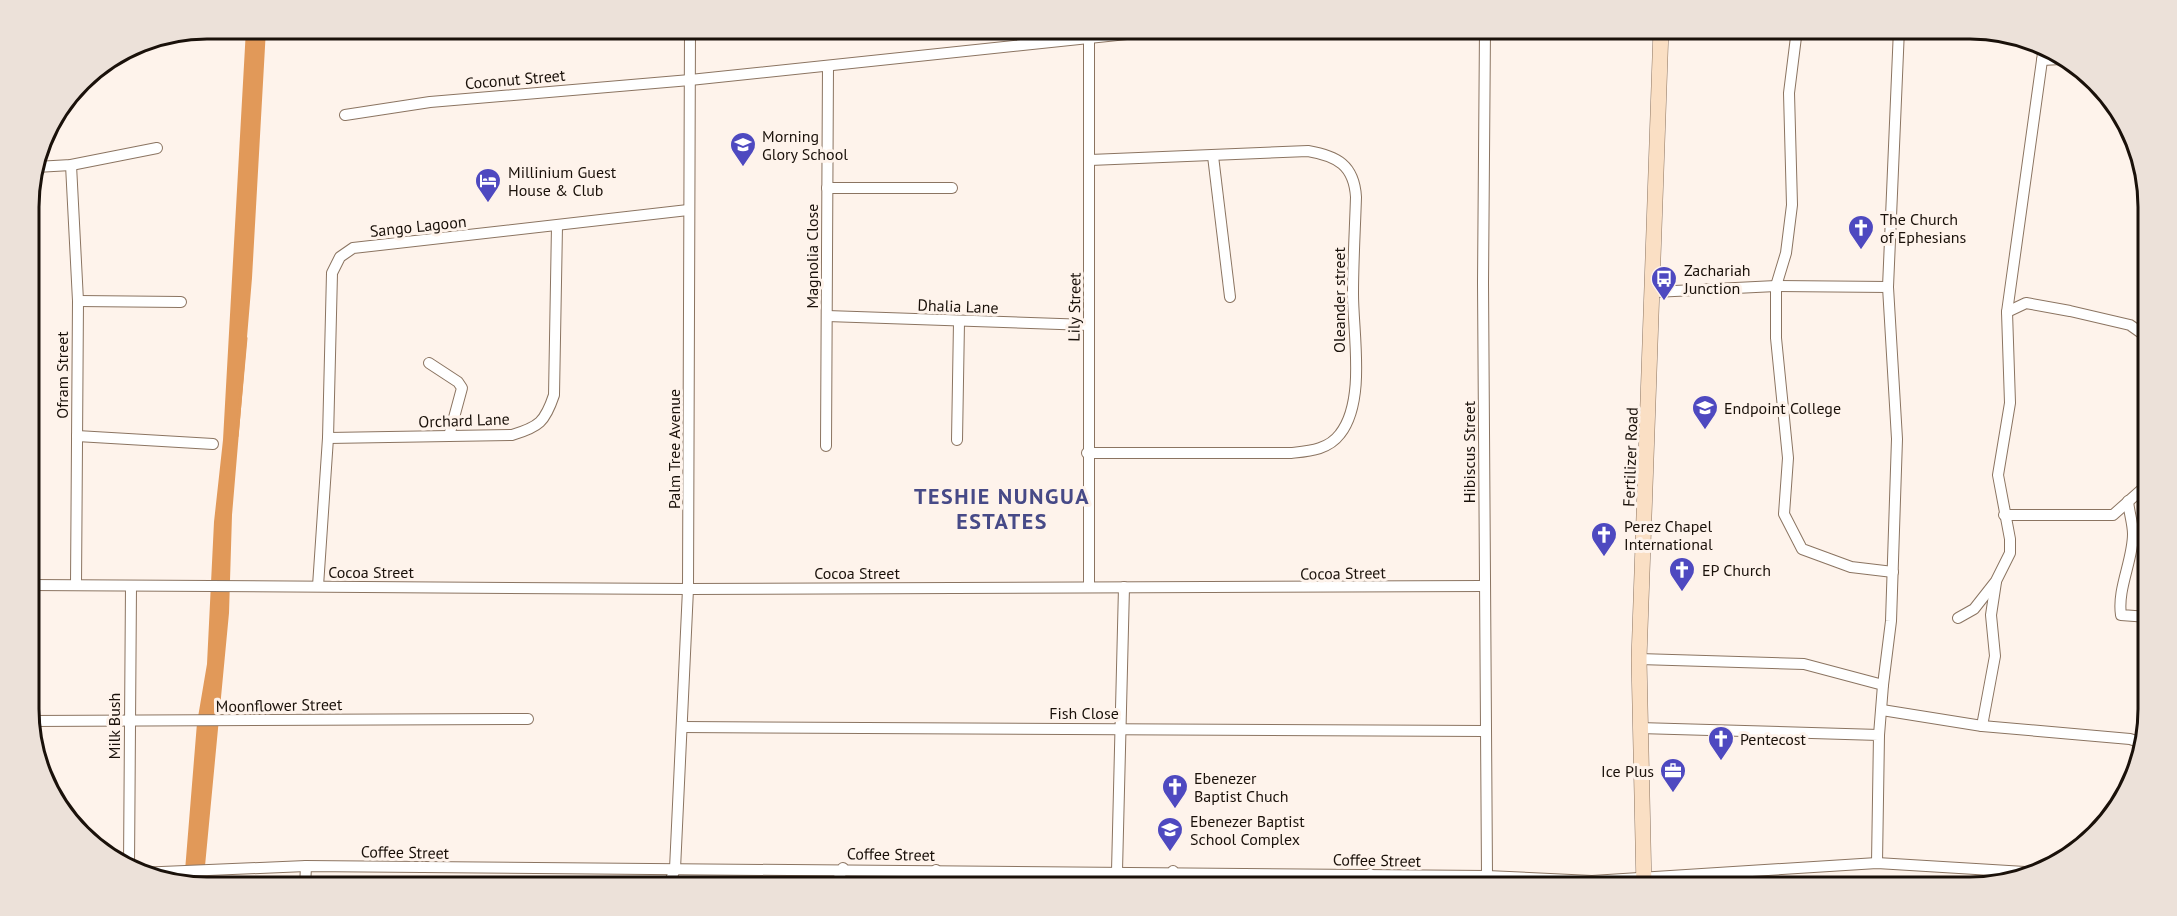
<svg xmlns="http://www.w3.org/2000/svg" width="2177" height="916" viewBox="0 0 2177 916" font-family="'PT Sans',sans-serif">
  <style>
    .water { fill: #e19959 }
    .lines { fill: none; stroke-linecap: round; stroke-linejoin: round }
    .stream { stroke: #e19959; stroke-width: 3 }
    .street-casing { stroke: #8b7461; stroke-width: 12 }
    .secondary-casing { stroke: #8b7461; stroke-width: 16 }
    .street { stroke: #fff; stroke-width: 10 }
    .secondary { stroke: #fadfc4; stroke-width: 15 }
    .labels { text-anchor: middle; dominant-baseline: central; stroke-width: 6; stroke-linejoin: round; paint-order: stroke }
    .street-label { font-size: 16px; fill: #1a110a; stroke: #fef3eb }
    .poi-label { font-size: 16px; fill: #1a110a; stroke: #fef3eb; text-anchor: start }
    .district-label { font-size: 22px; font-weight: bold; letter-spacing: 1.5px; fill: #474a87; stroke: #fef3eb }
    .rim { fill: none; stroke: #1a110a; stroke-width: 3 }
  </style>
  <rect width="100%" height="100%" fill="#fef3eb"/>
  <path class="water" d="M 246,29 L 266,29 L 252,278 L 232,515 L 229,613 L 203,887 L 184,883 L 197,723 L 207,664 L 214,522 L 223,440 Z"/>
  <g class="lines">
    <path class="stream" d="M 237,436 L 246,338"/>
    <defs>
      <g id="street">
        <path d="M 1485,29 L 1483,283 L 1487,876"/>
        <path d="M 1797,29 L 1789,93 L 1792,205 L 1786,253 L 1776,286 L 1776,338 L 1788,458 L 1784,514 L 1802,549 L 1851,567 L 1893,572"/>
        <path d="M 2042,60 L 2061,59"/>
        <path d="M 345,115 L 430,102 L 690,80 L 1174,29"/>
        <path d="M 1213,156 L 1230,297"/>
        <path d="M 71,165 L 78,301 L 76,585"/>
        <path d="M 36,167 L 71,165 L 157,148"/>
        <path d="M 827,188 L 952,188"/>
        <path d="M 1888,287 L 1899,29"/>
        <path d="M 1654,292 L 1776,286 L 1888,287 L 1897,439 L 1891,621 L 1883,685"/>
        <path d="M 78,301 L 181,302"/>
        <path d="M 2007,312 L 2026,303 L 2070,311 L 2130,325 L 2147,337"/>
        <path d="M 827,316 L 1089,325"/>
        <path d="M 429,363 L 458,382 L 462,388 L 449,436"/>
        <path d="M 77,436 L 213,444"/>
        <path d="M 328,438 L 512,435 C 539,427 545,422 554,395 L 557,226"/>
        <path d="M 957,440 L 959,322"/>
        <path d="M 826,446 L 828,66"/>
        <path d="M 1087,453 L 1291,453 C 1309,451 1328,450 1340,434 C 1366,401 1353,334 1353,294 C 1353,262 1355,229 1356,197 C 1354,165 1337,156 1308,151 L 1090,160"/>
        <path d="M 2128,501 C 2129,512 2133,524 2133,534 C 2133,560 2117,589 2121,615 L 2148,617"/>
        <path d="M 2004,515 L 2113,515 L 2148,484"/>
        <path d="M 30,585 L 688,589 L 1484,586"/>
        <path d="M 318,586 L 328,438 L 332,273 L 340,257 L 353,248 L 688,210"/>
        <path d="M 1089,586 L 1089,29"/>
        <path d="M 1958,618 L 1974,609 L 1996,581 L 2010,553 L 2010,539 L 1998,475 L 2010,403 L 2007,312 L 2044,46"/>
        <path d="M 1639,659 L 1804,664 L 1883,685 L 1879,735"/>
        <path d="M 1882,710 L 1982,726 L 2130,739 L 2142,743"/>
        <path d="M 30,721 L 528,719"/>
        <path d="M 1982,726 L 1995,656 L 1991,615 L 1996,582"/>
        <path d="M 682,727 L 1485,731"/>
        <path d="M 1639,728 L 1879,735 L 1877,863"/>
        <path d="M 129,866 L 131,586"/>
        <path d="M 1117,871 L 1124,587"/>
        <path d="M 138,873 L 306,866 L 1487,876 L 1592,881 L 1877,863 L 2025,872"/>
        <path d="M 1370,874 L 1370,887"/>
        <path d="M 305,887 L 306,866"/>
        <path d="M 668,887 L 675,869 L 688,589 L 690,29"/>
        <path d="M 835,887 L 843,868"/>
        <path d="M 935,887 L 936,870"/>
        <path d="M 1173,887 L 1173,871"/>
      </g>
      <path id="secondary" d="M 1644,887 L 1639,659 L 1661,29"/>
    </defs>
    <use href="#street" class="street-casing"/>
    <use href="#secondary" class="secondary-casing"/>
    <use href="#street" class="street"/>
    <use href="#secondary" class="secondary"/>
  </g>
  <defs>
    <symbol id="school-pin" viewBox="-11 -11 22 30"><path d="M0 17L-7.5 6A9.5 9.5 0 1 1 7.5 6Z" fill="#4e49c0" stroke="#fef3eb"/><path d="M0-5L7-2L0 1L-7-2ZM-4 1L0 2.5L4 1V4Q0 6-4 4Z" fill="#fff"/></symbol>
    <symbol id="hotel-pin" viewBox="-11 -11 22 30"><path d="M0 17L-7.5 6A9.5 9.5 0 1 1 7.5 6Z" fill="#4e49c0" stroke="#fef3eb"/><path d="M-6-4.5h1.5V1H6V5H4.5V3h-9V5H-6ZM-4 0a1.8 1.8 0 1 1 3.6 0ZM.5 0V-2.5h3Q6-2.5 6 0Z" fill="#fff"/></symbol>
    <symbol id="church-pin" viewBox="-11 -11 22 30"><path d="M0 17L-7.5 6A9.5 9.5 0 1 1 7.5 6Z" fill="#4e49c0" stroke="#fef3eb"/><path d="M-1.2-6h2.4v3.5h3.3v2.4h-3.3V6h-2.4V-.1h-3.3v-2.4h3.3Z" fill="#fff"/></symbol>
    <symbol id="bus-pin" viewBox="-11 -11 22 30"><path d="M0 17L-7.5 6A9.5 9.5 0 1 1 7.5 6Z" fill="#4e49c0" stroke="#fef3eb"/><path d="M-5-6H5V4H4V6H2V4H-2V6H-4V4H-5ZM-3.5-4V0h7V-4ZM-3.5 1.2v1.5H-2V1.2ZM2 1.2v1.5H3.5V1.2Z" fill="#fff"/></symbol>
    <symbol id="office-pin" viewBox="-11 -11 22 30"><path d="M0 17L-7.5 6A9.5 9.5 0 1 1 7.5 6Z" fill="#4e49c0" stroke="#fef3eb"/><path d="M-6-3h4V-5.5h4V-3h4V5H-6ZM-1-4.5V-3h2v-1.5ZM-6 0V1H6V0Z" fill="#fff"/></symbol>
  </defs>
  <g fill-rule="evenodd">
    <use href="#school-pin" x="728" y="130" width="30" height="40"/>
    <use href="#hotel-pin" x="473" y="166" width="30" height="40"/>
    <use href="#church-pin" x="1846" y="213" width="30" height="40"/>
    <use href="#bus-pin" x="1649" y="264" width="30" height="40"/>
    <use href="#school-pin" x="1690" y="393" width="30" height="40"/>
    <use href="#church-pin" x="1589" y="520" width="30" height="40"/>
    <use href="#church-pin" x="1667" y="555" width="30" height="40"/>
    <use href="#church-pin" x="1706" y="724" width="30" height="40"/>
    <use href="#office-pin" x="1658" y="756" width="30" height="40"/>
    <use href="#church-pin" x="1160" y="772" width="30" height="40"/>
    <use href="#school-pin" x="1155" y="815" width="30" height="40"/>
  </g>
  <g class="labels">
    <g class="street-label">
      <text transform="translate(515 79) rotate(-5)">Coconut Street</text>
      <text transform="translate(418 226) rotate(-6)">Sango Lagoon</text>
      <text transform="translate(812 256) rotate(-90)">Magnolia Close</text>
      <text transform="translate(1339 300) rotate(-90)">Oleander street</text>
      <text transform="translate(958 306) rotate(2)">Dhalia Lane</text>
      <text transform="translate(1074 307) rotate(-89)">Lily Street</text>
      <text transform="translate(62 375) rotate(-90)">Ofram Street</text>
      <text transform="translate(464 420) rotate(-2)">Orchard Lane</text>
      <text transform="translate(674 449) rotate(-90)">Palm Tree Avenue</text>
      <text transform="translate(1469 452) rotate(-90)">Hibiscus Street</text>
      <text transform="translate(1630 457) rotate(-88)">Fertilizer Road</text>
      <text x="371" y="572">Cocoa Street</text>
      <text x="857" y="573">Cocoa Street</text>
      <text transform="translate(1343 573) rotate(-1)">Cocoa Street</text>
      <text transform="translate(279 705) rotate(-1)">Moonflower Street</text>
      <text x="1084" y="713">Fish Close</text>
      <text transform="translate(114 726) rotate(-90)">Milk Bush</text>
      <text transform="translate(405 852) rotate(1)">Coffee Street</text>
      <text transform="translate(891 854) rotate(1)">Coffee Street</text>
      <text transform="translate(1377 860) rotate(1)">Coffee Street</text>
    </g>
    <g class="poi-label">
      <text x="762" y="136">Morning<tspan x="762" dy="18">Glory School</tspan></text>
      <text x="508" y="172">Millinium Guest<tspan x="508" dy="18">House &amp; Club</tspan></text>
      <text x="1880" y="219">The Church<tspan x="1880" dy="18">of Ephesians</tspan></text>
      <text x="1684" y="270">Zachariah<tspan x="1684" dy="18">Junction</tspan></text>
      <text x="1724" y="408">Endpoint College</text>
      <text x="1624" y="526">Perez Chapel<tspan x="1624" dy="18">International</tspan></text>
      <text x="1702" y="570">EP Church</text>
      <text x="1740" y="739">Pentecost</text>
      <text x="1654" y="771" text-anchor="end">Ice Plus</text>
      <text x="1194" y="778">Ebenezer<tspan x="1194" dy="18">Baptist Chuch</tspan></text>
      <text x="1190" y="821">Ebenezer Baptist<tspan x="1190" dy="18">School Complex</tspan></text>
    </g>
    <g class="district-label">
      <text x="1002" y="496">TESHIE NUNGUA<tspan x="1002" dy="25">ESTATES</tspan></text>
    </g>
  </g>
  <path d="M0 0H2177V916H0ZM207 39H1970A168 168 0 0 1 2138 207V709A168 168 0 0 1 1970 877H207A168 168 0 0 1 39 709V207A168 168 0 0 1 207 39Z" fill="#ece1d9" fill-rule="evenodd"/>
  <path class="rim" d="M207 39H1970A168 168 0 0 1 2138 207V709A168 168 0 0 1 1970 877H207A168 168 0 0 1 39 709V207A168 168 0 0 1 207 39Z"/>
</svg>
